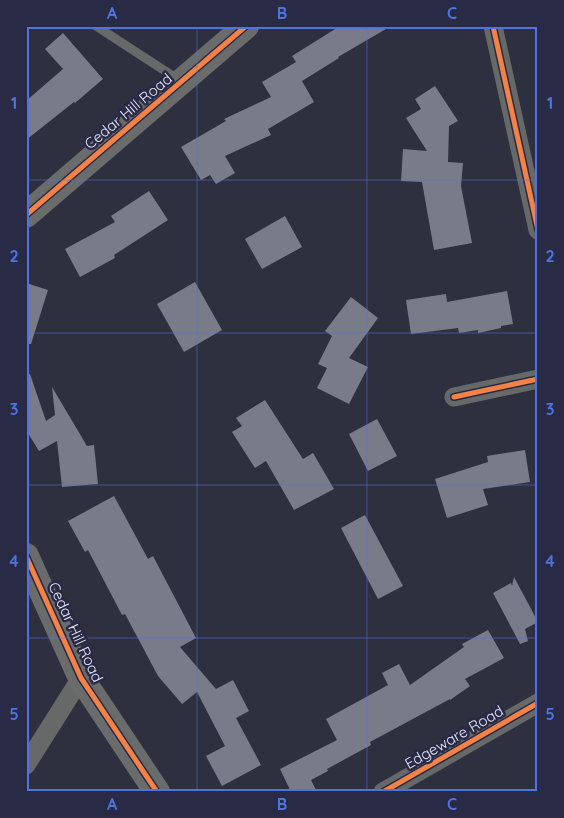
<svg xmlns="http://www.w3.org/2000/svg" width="564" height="818" viewBox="0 0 564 818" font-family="Quicksand,sans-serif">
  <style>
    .building { fill: #7a7b88 }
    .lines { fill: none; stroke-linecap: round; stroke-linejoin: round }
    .lane { stroke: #666967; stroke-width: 9 }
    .street { stroke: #666967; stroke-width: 19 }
    .secondary { stroke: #6a6c6c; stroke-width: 26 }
    .cycleway-casing { stroke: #292a45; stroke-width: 8 }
    .cycleway { stroke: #f48246; stroke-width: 5 }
    .grid { fill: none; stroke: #4f74e0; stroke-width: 1; stroke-opacity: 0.55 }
    .labels { text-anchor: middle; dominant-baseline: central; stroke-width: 5; stroke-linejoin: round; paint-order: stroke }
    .street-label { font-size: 15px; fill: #e5e7f9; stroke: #292a45 }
    .neatline { fill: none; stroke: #4f74e0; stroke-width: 2 }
    .grid-label { font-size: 16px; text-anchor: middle; font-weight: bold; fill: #4f74e0 }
  </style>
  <rect width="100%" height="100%" fill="#2f303f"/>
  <g class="building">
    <path d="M 340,26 L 391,26 L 338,57 L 339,58 L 302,81 L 314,102 L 268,129 L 271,135 L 225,156 L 235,173 L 216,184 L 210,175 L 201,180 L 181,147 L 226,121 L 224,119 L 271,97 L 262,82 L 296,62 L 292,56 Z"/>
    <path d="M 63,33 L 103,79 L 75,103 L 74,102 L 26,140 L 26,101 L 63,69 L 45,49 Z"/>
    <path d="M 435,86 L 458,121 L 449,126 L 448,162 L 463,163 L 461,186 L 472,243 L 434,250 L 422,182 L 401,181 L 403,149 L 427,151 L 406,118 L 421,109 L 415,99 Z"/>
    <path d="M 149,191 L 168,220 L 114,255 L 115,258 L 80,277 L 65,249 L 115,222 L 111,216 Z"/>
    <path d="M 285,216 L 302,247 L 262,269 L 245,239 Z"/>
    <path d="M 195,282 L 222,330 L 184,352 L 157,304 Z"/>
    <path d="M 26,283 L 48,290 L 31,344 L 26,344 Z"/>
    <path d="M 507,291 L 513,324 L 501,326 L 501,328 L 478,333 L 478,330 L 459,333 L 458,328 L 411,334 L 406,300 L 446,294 L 447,302 Z"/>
    <path d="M 351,297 L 378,318 L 349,358 L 368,367 L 349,404 L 317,388 L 327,368 L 318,364 L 332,336 L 325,331 Z"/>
    <path d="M 26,374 L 30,374 L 46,421 L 55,415 L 52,387 L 87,446 L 94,445 L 98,484 L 62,487 L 57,441 L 39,451 L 26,430 Z"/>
    <path d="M 265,400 L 303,459 L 313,453 L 334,489 L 294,510 L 266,461 L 255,468 L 232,432 L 242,426 L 236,418 Z"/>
    <path d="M 377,419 L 397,456 L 368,471 L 349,434 Z"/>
    <path d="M 525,450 L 530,482 L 483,489 L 488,505 L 447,518 L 435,479 L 488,462 L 487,456 Z"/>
    <path d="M 114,496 L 148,559 L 153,556 L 196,638 L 180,647 L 216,689 L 233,680 L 249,711 L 236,718 L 261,765 L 222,786 L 206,756 L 225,746 L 197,692 L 182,704 L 158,676 L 125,614 L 122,615 L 88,550 L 85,552 L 68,521 Z"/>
    <path d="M 365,515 L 403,586 L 378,599 L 341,528 Z"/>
    <path d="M 514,577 L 538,622 L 525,629 L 528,641 L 520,644 L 493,593 L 511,583 L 512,586 Z"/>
    <path d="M 488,630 L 504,658 L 465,679 L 470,686 L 450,700 L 450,699 L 370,742 L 371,745 L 327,769 L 328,771 L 311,780 L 317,792 L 291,792 L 280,769 L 337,740 L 326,719 L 388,685 L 382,673 L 399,664 L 410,685 L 464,647 L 462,644 Z"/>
  </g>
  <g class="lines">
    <path class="lane" d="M 96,26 L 179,80"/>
    <g class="street">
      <path d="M 493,26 L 538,230"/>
      <path d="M 454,397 L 538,379"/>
      <path d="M 26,765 L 81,678"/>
      <path d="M 383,792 L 538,703"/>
    </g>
    <g class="secondary">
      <path d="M 26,215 L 246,26"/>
      <path d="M 26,556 L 81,678 L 157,792"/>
    </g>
    <defs>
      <g id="cycleway">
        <path d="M 493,26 L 538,230"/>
        <path d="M 26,215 L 246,26"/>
        <path d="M 454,397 L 538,379"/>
        <path d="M 26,556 L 81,678 L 157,792"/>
        <path d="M 383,792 L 538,703"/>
      </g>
    </defs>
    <use href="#cycleway" class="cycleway-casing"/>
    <use href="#cycleway" class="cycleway"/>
  </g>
  <path class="grid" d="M 197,26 L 197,792M 367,26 L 367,792M 26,180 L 538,180M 26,333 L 538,333M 26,485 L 538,485M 26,638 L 538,638"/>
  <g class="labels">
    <g class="street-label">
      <text transform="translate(128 111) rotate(-40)">Cedar Hill Road</text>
      <text transform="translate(76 632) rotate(65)">Cedar Hill Road</text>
      <text transform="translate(454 737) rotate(-30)">Edgeware Road</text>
    </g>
  </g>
  <rect width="564" height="818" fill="none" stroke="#292a45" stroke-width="55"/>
  <rect x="28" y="28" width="508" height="762" class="neatline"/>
  <g class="grid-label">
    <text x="112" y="19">A</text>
    <text x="282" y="19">B</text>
    <text x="452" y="19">C</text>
    <text x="14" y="109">1</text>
    <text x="550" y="109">1</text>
    <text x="14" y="262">2</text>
    <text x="550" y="262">2</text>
    <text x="14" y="415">3</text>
    <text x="550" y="415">3</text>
    <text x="14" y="567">4</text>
    <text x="550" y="567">4</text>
    <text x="14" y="720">5</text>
    <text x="550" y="720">5</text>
    <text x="112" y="810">A</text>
    <text x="282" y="810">B</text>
    <text x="452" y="810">C</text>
  </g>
</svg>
